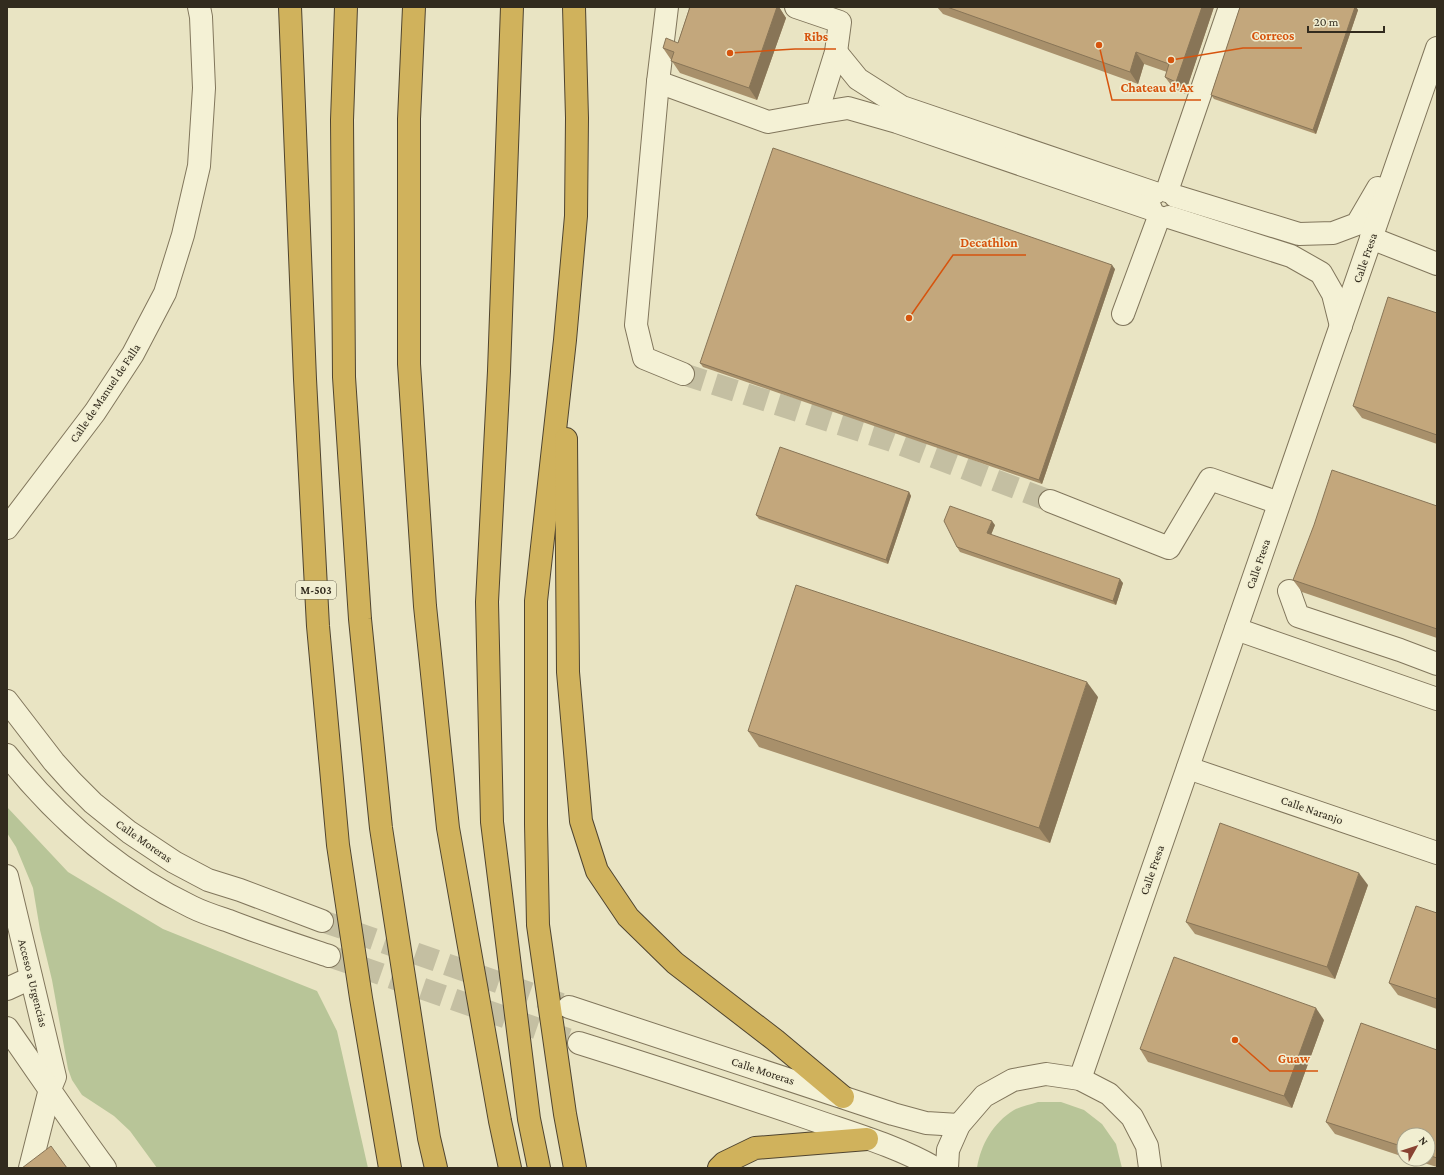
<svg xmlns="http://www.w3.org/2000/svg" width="1444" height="1175" viewBox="0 0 1444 1175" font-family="'Crimson Pro',serif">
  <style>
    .green { fill: #b8c598 }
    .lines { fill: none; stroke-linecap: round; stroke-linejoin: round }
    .minor-tunnel { stroke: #c4bfa2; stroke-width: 22; stroke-dasharray: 22 11; stroke-linecap: butt }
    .minor-casing { stroke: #81765c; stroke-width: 24 }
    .highway-casing { stroke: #4f442f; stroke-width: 24 }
    .minor { stroke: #f4f1d5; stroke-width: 22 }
    .highway { stroke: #d0b25c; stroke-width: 22 }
    .wall { fill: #a8906b }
    .shaded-wall { fill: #887557 }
    .building { fill: #c3a77c; stroke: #887557 }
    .labels { text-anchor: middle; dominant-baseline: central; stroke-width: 3; stroke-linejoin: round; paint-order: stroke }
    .shield { fill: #f1eed1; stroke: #6b6654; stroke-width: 1 }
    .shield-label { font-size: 11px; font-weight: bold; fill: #322b1e }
    .street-label { font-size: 12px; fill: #322b1e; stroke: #f1eed1 }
    .leader { fill: none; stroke: #d6540e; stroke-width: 1.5 }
    .callout-dot { fill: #d6540e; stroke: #f1eed1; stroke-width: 1.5 }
    .callout-label { font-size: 13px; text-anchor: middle; font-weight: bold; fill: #d6540e; stroke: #f1eed1; stroke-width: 3; stroke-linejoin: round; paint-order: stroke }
  </style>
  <rect width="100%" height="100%" fill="#e9e4c3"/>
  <g class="green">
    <path d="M 7,807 L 68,872 L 163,929 L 317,991 L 337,1031 L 368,1168 L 157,1168 L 130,1131 L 114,1116 L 82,1095 L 72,1080 L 68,1069 L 52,980 L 40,930 L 33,888 L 16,847 L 7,833 Z"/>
    <path d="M 1038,1102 L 1061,1102 L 1084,1110 L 1102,1124 L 1116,1144 L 1122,1168 L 977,1168 C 981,1144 993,1123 1014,1110 C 1021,1106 1030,1105 1038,1102 Z"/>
  </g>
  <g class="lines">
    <g class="minor-tunnel">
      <path d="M 683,374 L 889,440 L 1050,501"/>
      <path d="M 322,921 L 564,1005"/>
      <path d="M 329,956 L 579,1043"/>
    </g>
    <defs>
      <g id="minor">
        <path d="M 667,7 L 658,82 L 768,122 L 817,113 L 836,52 L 840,22 L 796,7"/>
        <path d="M 836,52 L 858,79 L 902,107 L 1155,193"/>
        <path d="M 658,82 L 636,325 L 644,358 L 683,374"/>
        <path d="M 817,113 L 848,108 L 897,122 L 1151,209"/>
        <path d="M 1167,191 L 1230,7"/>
        <path d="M 1175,196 L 1299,234 L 1333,233 L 1357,224 L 1378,188"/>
        <path d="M 1169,217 L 1291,256 L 1321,273 L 1333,294 L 1341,326"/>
        <path d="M 1371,238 L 1437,264"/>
        <path d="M 1123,314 L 1159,217"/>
        <path d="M 1050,501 L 1169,548 L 1210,479 L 1279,503"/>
        <path d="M 7,528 L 95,412 L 133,354 L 165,293 L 183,235 L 199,166 L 204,88 L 201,17 L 199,7"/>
        <path d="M 1289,591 L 1298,616 L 1400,650 L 1437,664"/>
        <path d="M 1236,629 L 1437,699"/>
        <path d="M 7,701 L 54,762 L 72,782 L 93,803 L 129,832 L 174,862 L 208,880 L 240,890 L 322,921"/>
        <path d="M 7,755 C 57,818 119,872 192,907 C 204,913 217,917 229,921 C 262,934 296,945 329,956"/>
        <path d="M 1188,768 L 1437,853"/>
        <path d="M 7,876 L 55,1077 L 50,1089 L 30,1168"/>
        <path d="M 7,989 L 31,978"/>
        <path d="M 569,1007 L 893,1114 L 926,1123 L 959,1125"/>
        <path d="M 7,1028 C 40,1075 71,1122 105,1168"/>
        <path d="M 579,1043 C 656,1067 732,1092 808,1118 C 850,1133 895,1145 935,1168"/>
        <path d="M 1080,1079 L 1437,48"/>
        <path d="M 947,1168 L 948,1150 L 959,1125 L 984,1096 L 1013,1080 L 1046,1074 L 1080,1079 L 1109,1094 L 1132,1117 L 1147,1146 L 1150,1168"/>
      </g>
      <g id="highway">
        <path d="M 290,7 L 305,379 L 318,626 L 338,845 L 361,998 L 390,1168"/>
        <path d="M 346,7 L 342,120 L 344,377 L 360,619 L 381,828 L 429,1138 L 436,1168"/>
        <path d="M 414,7 L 409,119 L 409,364 L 425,606 L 448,828 L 500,1121 L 510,1168"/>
        <path d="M 512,7 L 499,371 L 487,602 L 492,822 L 529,1119 L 539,1168"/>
        <path d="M 574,7 L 577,118 L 576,216 L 565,340 L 536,601 L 536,824 L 538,925 L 565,1114 L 575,1168"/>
        <path d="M 566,439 L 568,672 L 581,821 L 597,871 L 628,917 L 675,963 L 775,1040 L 843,1097"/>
        <path d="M 719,1168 L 724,1163 L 755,1148 L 867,1139"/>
      </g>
    </defs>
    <use href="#minor" class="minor-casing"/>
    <use href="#highway" class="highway-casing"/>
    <use href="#minor" class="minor"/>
    <use href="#highway" class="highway"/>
  </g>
  <g class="wall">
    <path d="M 688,7 L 779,7 L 786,18 L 757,100 L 680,73 L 663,48 L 678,43 L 689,9 Z"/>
    <path d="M 937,7 L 1214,7 L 1185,94 L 1174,89 L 1165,77 L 1167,72 L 1144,64 L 1138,84 L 943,14 Z"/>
    <path d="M 1240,7 L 1356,7 L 1358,10 L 1316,134 L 1214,99 L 1211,95 Z"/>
    <path d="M 1115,269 L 1042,484 L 703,367 L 700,363 Z"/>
    <path d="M 1437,313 L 1437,444 L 1362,418 L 1353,406 Z"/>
    <path d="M 909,492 L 911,496 L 888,564 L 759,519 L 756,515 Z"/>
    <path d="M 1437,506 L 1437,638 L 1302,592 L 1293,580 Z"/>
    <path d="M 995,525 L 991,535 L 1123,583 L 1116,605 L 960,552 L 957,547 Z"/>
    <path d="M 1098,697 L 1050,843 L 759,747 L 748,731 Z"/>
    <path d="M 1368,885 L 1335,979 L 1195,934 L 1186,922 Z"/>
    <path d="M 1437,913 L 1437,1009 L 1398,995 L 1389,983 Z"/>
    <path d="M 1324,1020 L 1292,1108 L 1148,1062 L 1140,1049 Z"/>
    <path d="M 1437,1050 L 1437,1167 L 1411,1159 L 1428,1159 L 1428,1135 L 1404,1135 L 1404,1157 L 1335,1134 L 1326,1122 Z"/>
  </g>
  <g class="shaded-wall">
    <path d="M 777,7 L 779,7 L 786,18 L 757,100 L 749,88 Z"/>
    <path d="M 1202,7 L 1214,7 L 1185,94 L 1176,82 Z"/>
    <path d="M 1355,7 L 1356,7 L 1358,10 L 1316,134 L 1313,130 Z"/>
    <path d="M 1136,52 L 1144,64 L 1138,84 L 1130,72 Z"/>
    <path d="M 1112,265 L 1115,269 L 1042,484 L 1039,480 Z"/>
    <path d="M 909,492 L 911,496 L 888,564 L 886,560 Z"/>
    <path d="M 992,521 L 995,525 L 990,537 L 987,533 Z"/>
    <path d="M 1120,579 L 1123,583 L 1116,605 L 1113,601 Z"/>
    <path d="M 1087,682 L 1098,697 L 1050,843 L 1039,828 Z"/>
    <path d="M 1359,873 L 1368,885 L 1335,979 L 1327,967 Z"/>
    <path d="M 1316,1008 L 1324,1020 L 1292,1108 L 1284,1096 Z"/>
  </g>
  <g class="building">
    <path d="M 690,7 L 777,7 L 749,88 L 671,61 L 674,52 L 663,48 L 666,38 L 678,43 Z"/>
    <path d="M 947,7 L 1202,7 L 1176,82 L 1165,77 L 1169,64 L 1136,52 L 1130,72 Z"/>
    <path d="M 1240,7 L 1355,7 L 1313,130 L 1211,95 Z"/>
    <path d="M 773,148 L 1112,265 L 1039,480 L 700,363 Z"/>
    <path d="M 1388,297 L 1437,313 L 1437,435 L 1353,406 Z"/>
    <path d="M 780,447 L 909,492 L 886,560 L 756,515 Z"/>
    <path d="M 1332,470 L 1437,506 L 1437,629 L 1293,580 L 1314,525 Z"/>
    <path d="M 950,506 L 992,521 L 987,533 L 1120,579 L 1113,601 L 957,547 L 944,521 Z"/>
    <path d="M 796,585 L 1087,682 L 1039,828 L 748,731 Z"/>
    <path d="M 1220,823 L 1359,873 L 1327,967 L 1186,922 Z"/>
    <path d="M 1416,906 L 1437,913 L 1437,999 L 1389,983 Z"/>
    <path d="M 1174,957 L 1316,1008 L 1284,1096 L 1140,1049 Z"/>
    <path d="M 1361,1023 L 1437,1050 L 1437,1158 L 1428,1155 L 1428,1135 L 1404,1135 L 1404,1147 L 1326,1122 Z"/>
    <path d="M 51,1146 L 67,1168 L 22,1168 Z"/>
  </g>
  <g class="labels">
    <rect class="shield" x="296" y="581" width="40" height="18" rx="3"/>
    <g class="shield-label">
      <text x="316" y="590">M-503</text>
    </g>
    <g class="street-label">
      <text transform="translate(1365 258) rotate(-71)">Calle Fresa</text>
      <text transform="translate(105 393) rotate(-56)">Calle de Manuel de Falla</text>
      <text transform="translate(1258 564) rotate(-71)">Calle Fresa</text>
      <text transform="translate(1312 810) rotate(19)">Calle Naranjo</text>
      <text transform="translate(144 841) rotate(35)">Calle Moreras</text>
      <text transform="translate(1152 870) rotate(-71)">Calle Fresa</text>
      <text transform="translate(33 983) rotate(76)">Acceso a Urgencias</text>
      <text transform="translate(763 1071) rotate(18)">Calle Moreras</text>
    </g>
  </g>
  <path class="leader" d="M1171 60L1243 48H1302M730 53L795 49H836M1099 45L1112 100H1201M909 318L953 255H1026M1235 1040L1270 1071H1318"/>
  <g class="callout-dot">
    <circle cx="1171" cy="60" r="4"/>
    <circle cx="730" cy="53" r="4"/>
    <circle cx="1099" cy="45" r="4"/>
    <circle cx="909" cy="318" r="4"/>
    <circle cx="1235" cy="1040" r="4"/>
  </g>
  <g class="callout-label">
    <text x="1273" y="40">Correos</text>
    <text x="816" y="41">Ribs</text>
    <text x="1157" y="92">Chateau d'Ax</text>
    <text x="989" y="247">Decathlon</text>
    <text x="1294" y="1063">Guaw</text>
  </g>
  <rect width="1444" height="1175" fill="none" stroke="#322b1e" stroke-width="16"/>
  <g transform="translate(1416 1147) rotate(51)"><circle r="19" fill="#f1eed1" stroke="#a5a089"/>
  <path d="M0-3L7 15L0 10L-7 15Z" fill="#894232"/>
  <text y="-6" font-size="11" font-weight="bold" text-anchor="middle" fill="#322b1e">N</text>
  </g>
  <path d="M1308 26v6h76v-6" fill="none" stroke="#322b1e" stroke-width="2"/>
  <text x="1314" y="26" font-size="12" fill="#322b1e" stroke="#f1eed1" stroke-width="3" paint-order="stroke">20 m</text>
</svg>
